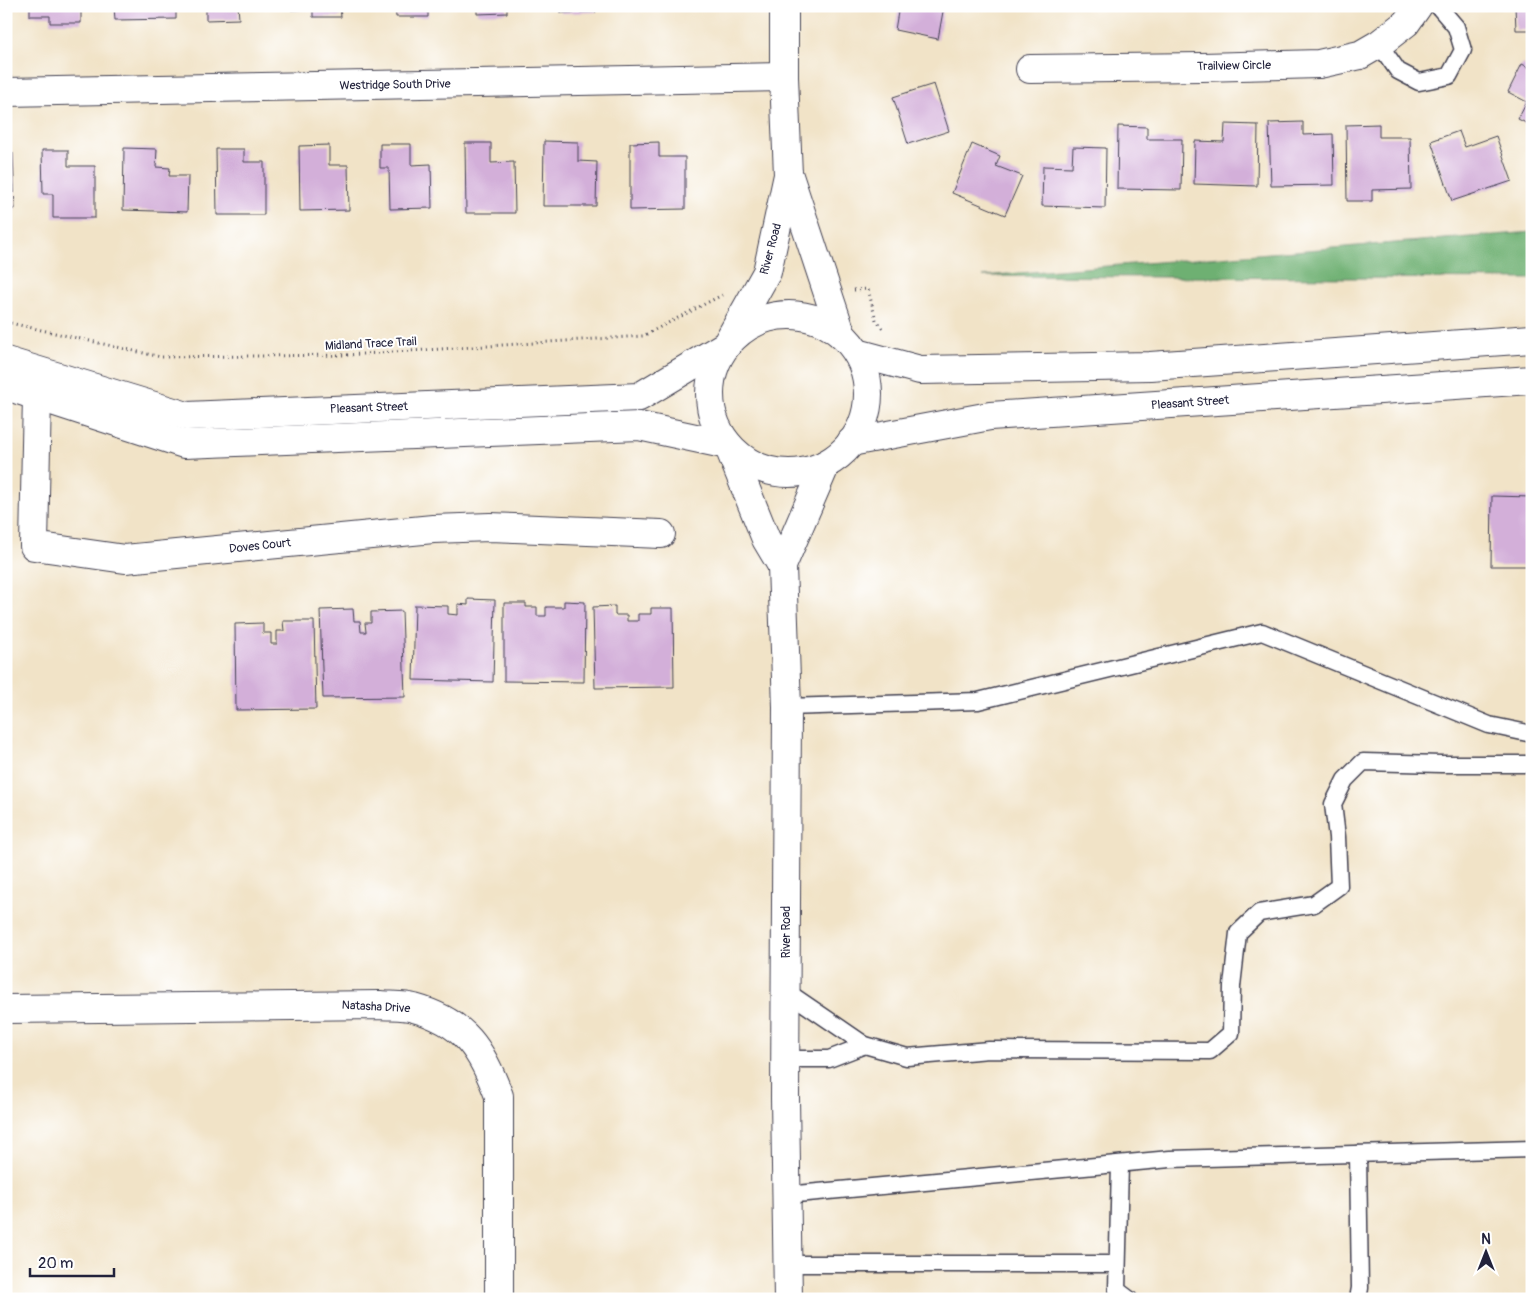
<svg xmlns="http://www.w3.org/2000/svg" width="1538" height="1305" viewBox="0 0 1538 1305" font-family="Pangolin,sans-serif">
  <style>
    .forest { fill: #6eb072; stroke: #486956 }
    .building { fill: #d3afd9 }
    .lines { fill: none; stroke-linecap: round; stroke-linejoin: round }
    .lane-casing { stroke: #413f50; stroke-width: 19 }
    .street-casing { stroke: #413f50; stroke-width: 30 }
    .secondary-casing { stroke: #413f50; stroke-width: 30 }
    .path { stroke: #413f50; stroke-width: 3; stroke-dasharray: 1 4; stroke-linecap: butt }
    .lane { stroke: #fff; stroke-width: 16 }
    .street { stroke: #fff; stroke-width: 28 }
    .secondary { stroke: #fff; stroke-width: 28 }
    .labels { text-anchor: middle; dominant-baseline: central; stroke-width: 4; stroke-linejoin: round; paint-order: stroke }
    .street-label { font-size: 12px; fill: #22223b; stroke: #fff }
  </style>
  <rect width="100%" height="100%" fill="#fff"/>
  <filter id="ink" filterUnits="userSpaceOnUse"><feTurbulence type="fractalNoise" baseFrequency=".02" numOctaves="2"/><feDisplacementMap in="SourceGraphic" scale="10" xChannelSelector="R" yChannelSelector="G"/><feConvolveMatrix kernelMatrix="1 2 1 2 8 2 1 2 1" color-interpolation-filters="sRGB"/></filter>
  <filter id="wash" filterUnits="userSpaceOnUse"><feTurbulence type="fractalNoise" baseFrequency=".0096" numOctaves="4" result="noise"/><feDisplacementMap in="SourceGraphic" scale="20" xChannelSelector="R" yChannelSelector="G"/><feGaussianBlur stdDeviation="1.12" result="paint"/><feColorMatrix in="noise" values="0 0 0 0 0 0 0 0 0 0 0 0 0 0 0 0 0 1.4 0 .05"/><feComposite in="paint" operator="in"/></filter>
  <g filter="url(#wash)">
    <rect width="100%" height="100%" fill="#f1e3c7"/>
    <path class="forest" d="M 1532,232 L 1532,279 L 983,276 Z"/>
    <g id="blocks">
      <g class="building">
        <path d="M 30,6 L 81,6 L 81,23 L 50,23 L 50,16 L 30,16 Z"/>
        <path d="M 114,6 L 176,6 L 176,19 L 115,20 Z"/>
        <path d="M 206,6 L 238,6 L 239,19 L 206,20 Z"/>
        <path d="M 291,6 L 340,6 L 341,17 L 313,17 L 313,9 L 291,10 Z"/>
        <path d="M 395,6 L 428,6 L 428,17 L 396,17 Z"/>
        <path d="M 477,6 L 507,6 L 507,13 L 477,14 Z"/>
        <path d="M 561,6 L 596,6 L 596,12 L 561,13 Z"/>
        <path d="M 899,6 L 944,6 L 938,39 L 895,30 Z"/>
        <path d="M 1515,6 L 1532,6 L 1532,30 L 1516,30 Z"/>
        <path d="M 1522,64 L 1532,69 L 1532,126 L 1518,119 L 1527,102 L 1508,92 Z"/>
        <path d="M 934,84 L 949,131 L 908,144 L 893,97 Z"/>
        <path d="M 1303,122 L 1303,135 L 1333,134 L 1334,185 L 1271,186 L 1269,123 Z"/>
        <path d="M 1225,124 L 1258,125 L 1257,186 L 1194,184 L 1195,141 L 1224,142 Z"/>
        <path d="M 1379,124 L 1379,137 L 1410,137 L 1411,189 L 1372,190 L 1372,201 L 1347,201 L 1346,125 Z"/>
        <path d="M 1118,126 L 1147,127 L 1147,139 L 1182,139 L 1181,190 L 1117,189 Z"/>
        <path d="M 1459,131 L 1465,147 L 1496,136 L 1512,181 L 1452,201 L 1431,141 Z"/>
        <path d="M 544,141 L 578,142 L 578,161 L 597,162 L 596,206 L 543,206 Z"/>
        <path d="M 659,142 L 659,157 L 685,157 L 685,209 L 630,210 L 630,143 Z"/>
        <path d="M 465,143 L 491,143 L 491,163 L 514,162 L 515,213 L 466,213 Z"/>
        <path d="M 380,144 L 411,144 L 411,165 L 431,164 L 432,208 L 390,209 L 389,168 L 380,168 Z"/>
        <path d="M 972,144 L 1000,156 L 996,166 L 1022,176 L 1005,215 L 952,193 Z"/>
        <path d="M 329,145 L 329,165 L 348,165 L 349,210 L 300,211 L 299,146 Z"/>
        <path d="M 1073,147 L 1106,148 L 1105,208 L 1042,206 L 1043,166 L 1072,167 Z"/>
        <path d="M 124,148 L 157,149 L 156,167 L 170,168 L 169,176 L 188,176 L 187,212 L 123,210 Z"/>
        <path d="M 216,149 L 244,149 L 244,162 L 264,162 L 264,215 L 217,215 Z"/>
        <path d="M 42,150 L 68,150 L 68,166 L 95,166 L 95,218 L 53,218 L 53,194 L 43,194 Z"/>
        <path d="M 6,153 L 13,153 L 15,209 L 6,209 Z"/>
        <path d="M 1492,496 L 1532,497 L 1531,566 L 1491,566 Z"/>
        <path d="M 468,599 L 495,600 L 493,682 L 413,680 L 415,605 L 448,606 L 448,614 L 458,615 L 458,604 L 468,605 Z"/>
        <path d="M 564,601 L 585,602 L 584,682 L 504,681 L 504,603 L 526,603 L 526,607 L 537,607 L 537,616 L 546,616 L 546,607 L 564,607 Z"/>
        <path d="M 615,606 L 615,615 L 627,615 L 627,621 L 638,621 L 638,614 L 651,614 L 651,608 L 673,608 L 674,687 L 595,688 L 593,607 Z"/>
        <path d="M 353,609 L 354,621 L 360,621 L 361,632 L 366,632 L 365,623 L 371,623 L 371,612 L 402,611 L 405,697 L 323,698 L 320,610 Z"/>
        <path d="M 283,621 L 314,621 L 316,709 L 236,710 L 235,624 L 263,623 L 263,633 L 271,633 L 271,644 L 277,644 L 277,631 L 284,631 Z"/>
      </g>
    </g>
  </g>
  <g filter="url(#ink)">
    <use href="#blocks" fill-opacity="0" stroke="#413f50" stroke-width="1"/>
    <g class="lines">
      <defs>
        <g id="lane">
          <path d="M 1379,44 L 1398,71 L 1419,82 L 1449,76 L 1463,50 L 1456,27 L 1438,6"/>
          <path d="M 787,707 L 978,701 L 1262,632 L 1489,725 L 1532,734"/>
          <path d="M 786,991 L 865,1045 L 907,1057 L 989,1050 L 1210,1051 L 1231,1033 L 1232,986 L 1238,933 L 1259,913 L 1314,904 L 1339,886 L 1337,837 L 1333,804 L 1345,780 L 1363,762 L 1441,764 L 1532,764"/>
          <path d="M 786,1059 L 829,1059 L 865,1045"/>
          <path d="M 1120,1164 L 1117,1290 L 1129,1299"/>
          <path d="M 786,1195 L 1170,1159 L 1532,1149"/>
          <path d="M 787,1264 L 1117,1264"/>
          <path d="M 1358,1299 L 1360,1288 L 1358,1154"/>
        </g>
        <g id="street">
          <path d="M 1030,69 L 1202,67 L 1319,64 L 1360,55 L 1379,44 L 1406,23 L 1418,6"/>
          <path d="M 6,92 L 784,77"/>
          <path d="M 47,377 L 37,395 L 34,546 L 125,559 L 433,529 L 490,527 L 661,534"/>
          <path d="M 6,1009 L 380,1005 C 391,1006 404,1005 414,1008 C 465,1022 482,1050 499,1096 L 499,1299"/>
        </g>
        <g id="secondary">
          <path d="M 789,176 L 841,333"/>
          <circle cx="789" cy="394" r="79"/>
          <path d="M 857,353 L 920,370 L 1150,366 L 1532,339"/>
          <path d="M 6,361 L 187,416 L 639,397 L 726,345 L 767,272 L 788,175 L 784,77 L 784,6"/>
          <path d="M 6,386 L 184,444 L 639,426 L 728,445 L 766,539 L 782,566"/>
          <path d="M 851,442 L 990,416 L 1532,380"/>
          <path d="M 788,1299 L 785,1098 L 787,707 L 782,566 L 826,464"/>
        </g>
      </defs>
      <use href="#lane" class="lane-casing"/>
      <use href="#street" class="street-casing"/>
      <use href="#secondary" class="secondary-casing"/>
      <g class="path">
        <path d="M 854,290 L 868,289 L 876,320 L 884,331"/>
        <path d="M 6,322 L 161,357 L 347,355 L 643,336 L 722,295"/>
      </g>
      <use href="#lane" class="lane"/>
      <use href="#street" class="street"/>
      <use href="#secondary" class="secondary"/>
    </g>
  </g>
  <g class="labels">
    <g class="street-label">
      <text transform="translate(1234 66) rotate(-1)">Trailview Circle</text>
      <text transform="translate(395 85) rotate(-1)">Westridge South Drive</text>
      <text transform="translate(771 249) rotate(-75)">River Road</text>
      <text transform="translate(371 344) rotate(-3)">Midland Trace Trail</text>
      <text transform="translate(1190 403) rotate(-4)">Pleasant Street</text>
      <text transform="translate(369 408) rotate(-2)">Pleasant Street</text>
      <text transform="translate(260 546) rotate(-6)">Doves Court</text>
      <text transform="translate(786 932) rotate(-90)">River Road</text>
      <text transform="translate(376 1007) rotate(3)">Natasha Drive</text>
    </g>
  </g>
  <rect width="1538" height="1305" fill="none" stroke="#fff" stroke-width="25"/>
  <g transform="translate(1486 1252)" stroke="#ffffff" stroke-width="4" paint-order="stroke">
  <path d="M0-4L9 19L0 12L-9 19Z" fill="#22223b"/>
  <text y="-8" font-size="14" font-weight="bold" text-anchor="middle" fill="#22223b">N</text>
  </g>
  <path d="M30 1268v8h84v-8" fill="none" stroke="#22223b" stroke-width="2.5"/>
  <text x="38" y="1268" font-size="15" fill="#22223b" stroke="#ffffff" stroke-width="4" paint-order="stroke">20 m</text>
</svg>
